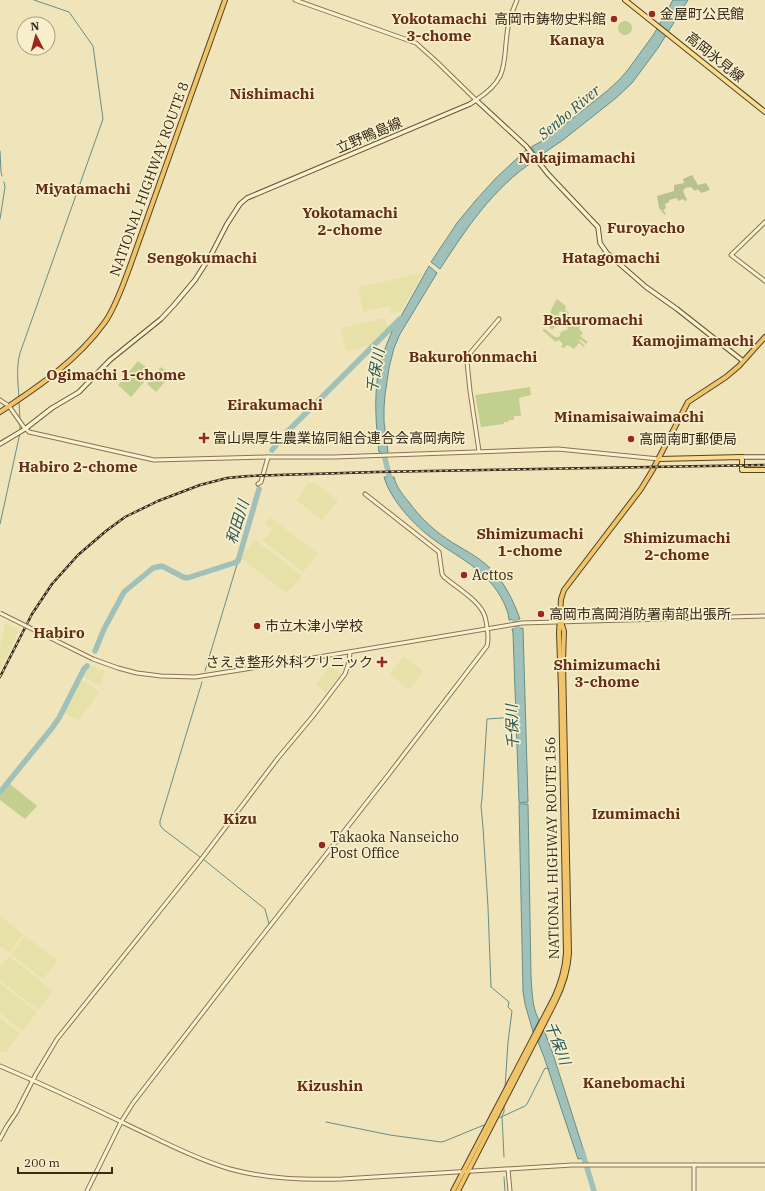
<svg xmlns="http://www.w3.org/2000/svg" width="765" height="1191" viewBox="0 0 765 1191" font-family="'IBM Plex Serif','Noto Sans JP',serif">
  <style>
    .farmland { fill: #e6e1a8 }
    .green { fill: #c3cf8e }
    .cemetery { fill: #b8c28f }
    .water { fill: #9fc1b9; stroke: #678e87 }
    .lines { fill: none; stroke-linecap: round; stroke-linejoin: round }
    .stream { stroke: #678e87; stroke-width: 1 }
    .river { stroke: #9fc1b9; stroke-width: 5.5 }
    .tertiary-casing { stroke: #887354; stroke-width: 5 }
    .secondary-casing { stroke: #6a5437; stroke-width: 5.5 }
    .primary-casing { stroke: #554129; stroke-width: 6 }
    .trunk-casing { stroke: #554129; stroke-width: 6 }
    .tertiary { stroke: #fbf1ce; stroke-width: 3 }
    .secondary { stroke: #fbf1ce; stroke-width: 3.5 }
    .primary { stroke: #f8de8e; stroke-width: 4 }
    .trunk { stroke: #f0c468; stroke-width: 4 }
    .rail-casing { stroke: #362a1a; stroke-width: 2.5 }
    .rail { stroke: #f7eecb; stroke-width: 1; stroke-dasharray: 3; stroke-linecap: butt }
    .tertiary-bridge-casing { stroke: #887354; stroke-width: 5; stroke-linecap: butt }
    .tertiary-bridge { stroke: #fbf1ce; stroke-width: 3 }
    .poi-dot { fill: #9b2820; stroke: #f7eecb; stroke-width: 1.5 }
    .labels { text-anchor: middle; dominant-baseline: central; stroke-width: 3.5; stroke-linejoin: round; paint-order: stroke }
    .poi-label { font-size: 14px; fill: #362a1a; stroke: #f7eecb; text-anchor: start }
    .street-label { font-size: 14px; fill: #362a1a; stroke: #f7eecb }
    .neighbourhood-label { font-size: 15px; font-weight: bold; fill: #662d16; stroke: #f7eecb }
    .water-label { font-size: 15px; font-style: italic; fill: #285757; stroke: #f7eecb }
  </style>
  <rect width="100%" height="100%" fill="#f0e4bb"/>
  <g class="farmland">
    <path d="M 423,273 L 401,311 L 391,313 L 389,306 L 363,312 L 358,287 Z"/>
    <path d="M 385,318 L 386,326 L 393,325 L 370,346 L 346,351 L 341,328 Z"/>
    <path d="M 308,483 L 315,483 L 338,501 L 322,520 L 296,500 Z"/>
    <path d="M 271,518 L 317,553 L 317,555 L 303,572 L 263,541 L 272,530 L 265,523 Z"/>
    <path d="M 254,539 L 300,574 L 301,578 L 286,593 L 241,558 Z"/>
    <path d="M 5,623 L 19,630 L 0,670 L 0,647 Z"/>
    <path d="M 404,656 L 423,671 L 409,690 L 390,674 Z"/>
    <path d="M 91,666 L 105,671 L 100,686 L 83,677 L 85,671 Z"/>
    <path d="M 330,666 L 341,674 L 326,692 L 316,685 Z"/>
    <path d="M 82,681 L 96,689 L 99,693 L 78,721 L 65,713 L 80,682 Z"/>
    <path d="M 0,916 L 23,934 L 9,953 L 0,946 Z"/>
    <path d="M 25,936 L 58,960 L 43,979 L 11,954 Z"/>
    <path d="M 9,956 L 53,991 L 38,1010 L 0,980 L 0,967 Z"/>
    <path d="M 0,983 L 37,1012 L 22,1031 L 0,1013 Z"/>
    <path d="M 0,1018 L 20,1034 L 6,1052 L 0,1052 Z"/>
  </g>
  <g class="green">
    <circle cx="625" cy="28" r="7"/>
    <path d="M 557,299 L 566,306 L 565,310 L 569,313 L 567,316 L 561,311 L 558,314 C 564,318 569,324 577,326 L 579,325 L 580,326 L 579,329 L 583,333 L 580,336 L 588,342 L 586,344 L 580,339 L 579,340 L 585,346 L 584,347 L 579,343 L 574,349 L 567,345 L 564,348 L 561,347 L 563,344 L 559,340 L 556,342 L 543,331 L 543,329 L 545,329 L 555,337 L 559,337 L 561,332 L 568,329 L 567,325 L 560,321 C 555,323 556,327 552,330 L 547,324 L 552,308 Z"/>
    <path d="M 138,361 L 153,372 L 131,397 L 118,385 Z"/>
    <path d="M 161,367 L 171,375 L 156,392 L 147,384 Z"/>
    <path d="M 530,387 L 531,395 L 519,398 L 521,416 L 514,416 L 514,420 L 509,420 L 508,422 L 504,422 L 504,424 L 481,427 L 475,395 Z"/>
    <path d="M 10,784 L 37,806 L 25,819 L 0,800 L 0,796 Z"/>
  </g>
  <path class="cemetery" d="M 692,175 L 698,185 L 706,183 L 710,190 L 701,193 L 698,189 L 695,191 L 691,187 L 685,188 L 683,191 L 687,200 L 685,201 L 683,199 L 678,201 L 677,198 L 669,200 L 669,202 L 665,204 L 666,208 L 663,210 L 666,214 L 665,215 L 659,208 L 657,196 L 674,191 L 674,185 L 684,183 L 683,179 Z"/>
  <g class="water">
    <path d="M 673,0 L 688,0 L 658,48 L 632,83 L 616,98 L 563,140 L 538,157 L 531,147 L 542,141 L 563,126 L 607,91 L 619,80 L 627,71 L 654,34 Z"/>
    <path d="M 526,150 L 534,161 C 493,188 466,229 440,269 L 431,262 L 457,223 L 476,200 L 496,178 Z"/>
    <path d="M 429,266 L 437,273 L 400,334 L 394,348 L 389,368 L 385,395 L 384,408 L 384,422 L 388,452 L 379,452 C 376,426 374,399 378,374 C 380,363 384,351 388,341 C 390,336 392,333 392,329 L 399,317 L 400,318 Z"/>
    <path d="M 384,477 L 394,477 C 396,486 402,494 408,501 C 419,516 432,529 447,539 C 462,549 478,556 491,569 C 505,583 513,600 520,619 L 509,620 C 509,614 506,608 504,603 C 487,568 457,558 429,536 C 411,522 390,498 384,477 Z"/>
    <path d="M 523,628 L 528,802 L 519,803 L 513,633 L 512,629 Z"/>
    <path d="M 519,804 L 528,804 L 531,976 C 532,990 532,1008 539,1020 L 533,1032 L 525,1004 L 523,991 Z"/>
    <path d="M 544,1030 L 553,1054 L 586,1158 L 578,1159 L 544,1057 L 538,1042 Z"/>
  </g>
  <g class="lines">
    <g class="stream">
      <path d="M 0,151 L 1,172 L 2,176"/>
      <path d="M 0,219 L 5,187 L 4,182"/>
      <path d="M 19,398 C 18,383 16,367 20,353 L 103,119 L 93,46 L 69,12 L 34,0"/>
      <path d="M 19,401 L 20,420"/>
      <path d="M 20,423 L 20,430"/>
      <path d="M 0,524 L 20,433"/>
      <path d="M 205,671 L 238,561"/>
      <path d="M 200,857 L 163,829 L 160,825 L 160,821 L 202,682"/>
      <path d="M 203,859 L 265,909 L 269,924"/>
      <path d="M 505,1088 L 508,1042 L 512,1011 L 508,1007 L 509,1002 L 491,987 L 488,907 L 483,827 L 481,806 L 482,799 L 487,719 L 517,717"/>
      <path d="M 504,1105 L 504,1112 L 502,1116 L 504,1157"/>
      <path d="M 499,1118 L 525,1106 L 527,1104 L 545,1068 L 549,1069"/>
      <path d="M 326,1122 L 390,1135 L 441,1142 L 445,1141 L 484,1125"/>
      <path d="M 504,1177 L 505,1191"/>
    </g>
    <g class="river">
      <path d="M 383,446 L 384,454 L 391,484"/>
      <path d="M 272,450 L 284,435 L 400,319"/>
      <path d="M 512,613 L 517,625 L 518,636"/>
      <path d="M 95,651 L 104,629 L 124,592 L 153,568 L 162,566 L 183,577 L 187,578 L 234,563 L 238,561 L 259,489"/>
      <path d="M 0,792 L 52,728 L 59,718 L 84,669 L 87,666"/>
      <path d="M 582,1151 L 594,1191"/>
    </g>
    <defs>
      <g id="tertiary">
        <path d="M 295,0 L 416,43 L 436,61 L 476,100 C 511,77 502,63 508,27 C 510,18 513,9 517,0"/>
        <path d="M 765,222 L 731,255 L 765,281"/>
        <path d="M 0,400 L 9,406 L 23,426 L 29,432 L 154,460 L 268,457 L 334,457 L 558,449 L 659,459"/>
        <path d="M 479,451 L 470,391 L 467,362 L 471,352 L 499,319"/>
        <path d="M 258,484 L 261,482 L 268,457"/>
        <path d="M 93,659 L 118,668 L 137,673 L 161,676 L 195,677 L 246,669 L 522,623 L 765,616"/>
        <path d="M 0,1066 C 45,1085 89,1106 132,1127 C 164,1142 196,1159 230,1169 C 267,1179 304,1180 342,1179 L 572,1165 L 765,1165"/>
        <path d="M 0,1139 L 7,1126 L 16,1113 L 36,1074 L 57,1039 L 203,857 L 278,758 L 313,716 L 345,674 L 349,662 L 350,652"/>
        <path d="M 508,1169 L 510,1191"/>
        <path d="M 87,1191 L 121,1122 L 133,1103 L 244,959 L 389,774 L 487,646 C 489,639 488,634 487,627 C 486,622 486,617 483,612 C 476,599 456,587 444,577 L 442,574 L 439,552 L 365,494"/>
        <path d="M 694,1191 L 694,1165"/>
      </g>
      <g id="secondary">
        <path d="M 0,444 L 25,429 L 52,408 L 79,392 L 110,360 L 161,319 L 174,305 L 195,280 L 211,255 L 227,224 L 240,204 L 247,198 L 470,104 L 476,100 L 526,146 L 548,174 L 598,227 L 600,243 L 607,253 L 646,287 L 677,309 L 743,361"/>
        <path d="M 742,457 L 765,457"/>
      </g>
      <g id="primary">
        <path d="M 625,0 L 765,112"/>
        <path d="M 659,459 L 742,457 L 742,470 L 765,470"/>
      </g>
      <g id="trunk">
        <path d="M 0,412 C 38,387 78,360 105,322 C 116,306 122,287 129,269 L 225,0"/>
        <path d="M 453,1191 L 554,998 C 561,983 565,969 566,953 L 561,690 L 559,633 L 561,599 L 564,590 L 641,489 L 652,471 L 688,402 L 726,377 L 739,366 L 765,337"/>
        <path d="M 458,1191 L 555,1002 C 563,986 568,971 569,953 L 563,662 L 564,631 L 561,622"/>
      </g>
    </defs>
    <use href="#tertiary" class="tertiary-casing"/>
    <use href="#secondary" class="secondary-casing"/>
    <use href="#primary" class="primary-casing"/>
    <use href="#trunk" class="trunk-casing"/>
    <use href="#tertiary" class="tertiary"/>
    <use href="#secondary" class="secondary"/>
    <use href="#primary" class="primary"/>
    <use href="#trunk" class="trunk"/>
    <defs>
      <path id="rail" d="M 0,677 L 32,614 L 52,584 L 78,555 L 106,531 L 125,517 L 158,501 L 200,485 L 227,478 L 249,476 L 376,472 L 765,465"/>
    </defs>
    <use href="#rail" class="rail-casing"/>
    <use href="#rail" class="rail"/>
    <defs>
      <path id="tertiary-bridge" d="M 0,613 L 93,659"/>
    </defs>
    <use href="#tertiary-bridge" class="tertiary-bridge-casing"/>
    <use href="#tertiary-bridge" class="tertiary-bridge"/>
  </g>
  <g class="poi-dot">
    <circle cx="652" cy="14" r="4"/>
    <circle cx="614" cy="19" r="4"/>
    <path d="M202 432h4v4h4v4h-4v4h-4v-4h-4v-4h4z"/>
    <circle cx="631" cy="439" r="4"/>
    <circle cx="464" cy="575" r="4"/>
    <circle cx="541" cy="614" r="4"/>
    <circle cx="257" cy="626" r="4"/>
    <path d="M380 656h4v4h4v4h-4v4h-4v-4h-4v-4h4z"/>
    <circle cx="322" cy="845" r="4"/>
  </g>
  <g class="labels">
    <g class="poi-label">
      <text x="660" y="14">金屋町公民館</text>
      <text x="606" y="19" text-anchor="end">高岡市鋳物史料館</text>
      <text x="213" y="438">富山県厚生農業協同組合連合会高岡病院</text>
      <text x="639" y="439">高岡南町郵便局</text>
      <text x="472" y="575">Acttos</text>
      <text x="549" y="614">高岡市高岡消防署南部出張所</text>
      <text x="265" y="626">市立木津小学校</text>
      <text x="373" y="662" text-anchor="end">さえき整形外科クリニック</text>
      <text x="330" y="837">Takaoka Nanseicho<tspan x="330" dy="16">Post Office</tspan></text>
    </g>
    <g class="street-label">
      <text transform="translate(715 57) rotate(39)">高岡氷見線</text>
      <text transform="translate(369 135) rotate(-23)">立野鴨島線</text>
      <text transform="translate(149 179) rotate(-70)">NATIONAL HIGHWAY ROUTE 8</text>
      <text transform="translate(552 848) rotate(-91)">NATIONAL HIGHWAY ROUTE 156</text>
    </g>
    <g class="neighbourhood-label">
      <text x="439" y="18">Yokotamachi<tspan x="439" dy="17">3-chome</tspan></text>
      <text x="577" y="39">Kanaya</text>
      <text x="272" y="93">Nishimachi</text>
      <text x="577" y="157">Nakajimamachi</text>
      <text x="83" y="188">Miyatamachi</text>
      <text x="350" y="212">Yokotamachi<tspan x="350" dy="17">2-chome</tspan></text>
      <text x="646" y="227">Furoyacho</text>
      <text x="202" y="257">Sengokumachi</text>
      <text x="611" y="257">Hatagomachi</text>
      <text x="593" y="319">Bakuromachi</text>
      <text x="693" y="340">Kamojimamachi</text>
      <text x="473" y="356">Bakurohonmachi</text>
      <text x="116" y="374">Ogimachi 1-chome</text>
      <text x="275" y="404">Eirakumachi</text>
      <text x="629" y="416">Minamisaiwaimachi</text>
      <text x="78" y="466">Habiro 2-chome</text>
      <text x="530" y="533">Shimizumachi<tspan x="530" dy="17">1-chome</tspan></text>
      <text x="677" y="537">Shimizumachi<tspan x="677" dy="17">2-chome</tspan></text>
      <text x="59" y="632">Habiro</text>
      <text x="607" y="664">Shimizumachi<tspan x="607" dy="17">3-chome</tspan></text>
      <text x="636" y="813">Izumimachi</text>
      <text x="240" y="818">Kizu</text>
      <text x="634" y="1082">Kanebomachi</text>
      <text x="330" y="1085">Kizushin</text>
    </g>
    <g class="water-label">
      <text transform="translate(569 112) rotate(-40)">Senbo River</text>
      <text transform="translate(375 371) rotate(-80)">千保川</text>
      <text transform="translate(237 522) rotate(-73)">和田川</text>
      <text transform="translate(512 727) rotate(-92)">千保川</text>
      <text transform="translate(558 1043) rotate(69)">千保川</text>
    </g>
  </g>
  <g transform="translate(36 36) rotate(354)"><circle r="19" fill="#f7eecb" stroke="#aaa084"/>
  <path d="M0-3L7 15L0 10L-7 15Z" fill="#9b2820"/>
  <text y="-6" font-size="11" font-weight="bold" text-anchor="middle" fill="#362a1a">N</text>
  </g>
  <path d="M18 1167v6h94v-6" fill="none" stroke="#362a1a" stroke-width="2"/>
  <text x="24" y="1167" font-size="12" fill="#362a1a" stroke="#f7eecb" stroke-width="3" paint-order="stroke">200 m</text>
</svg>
